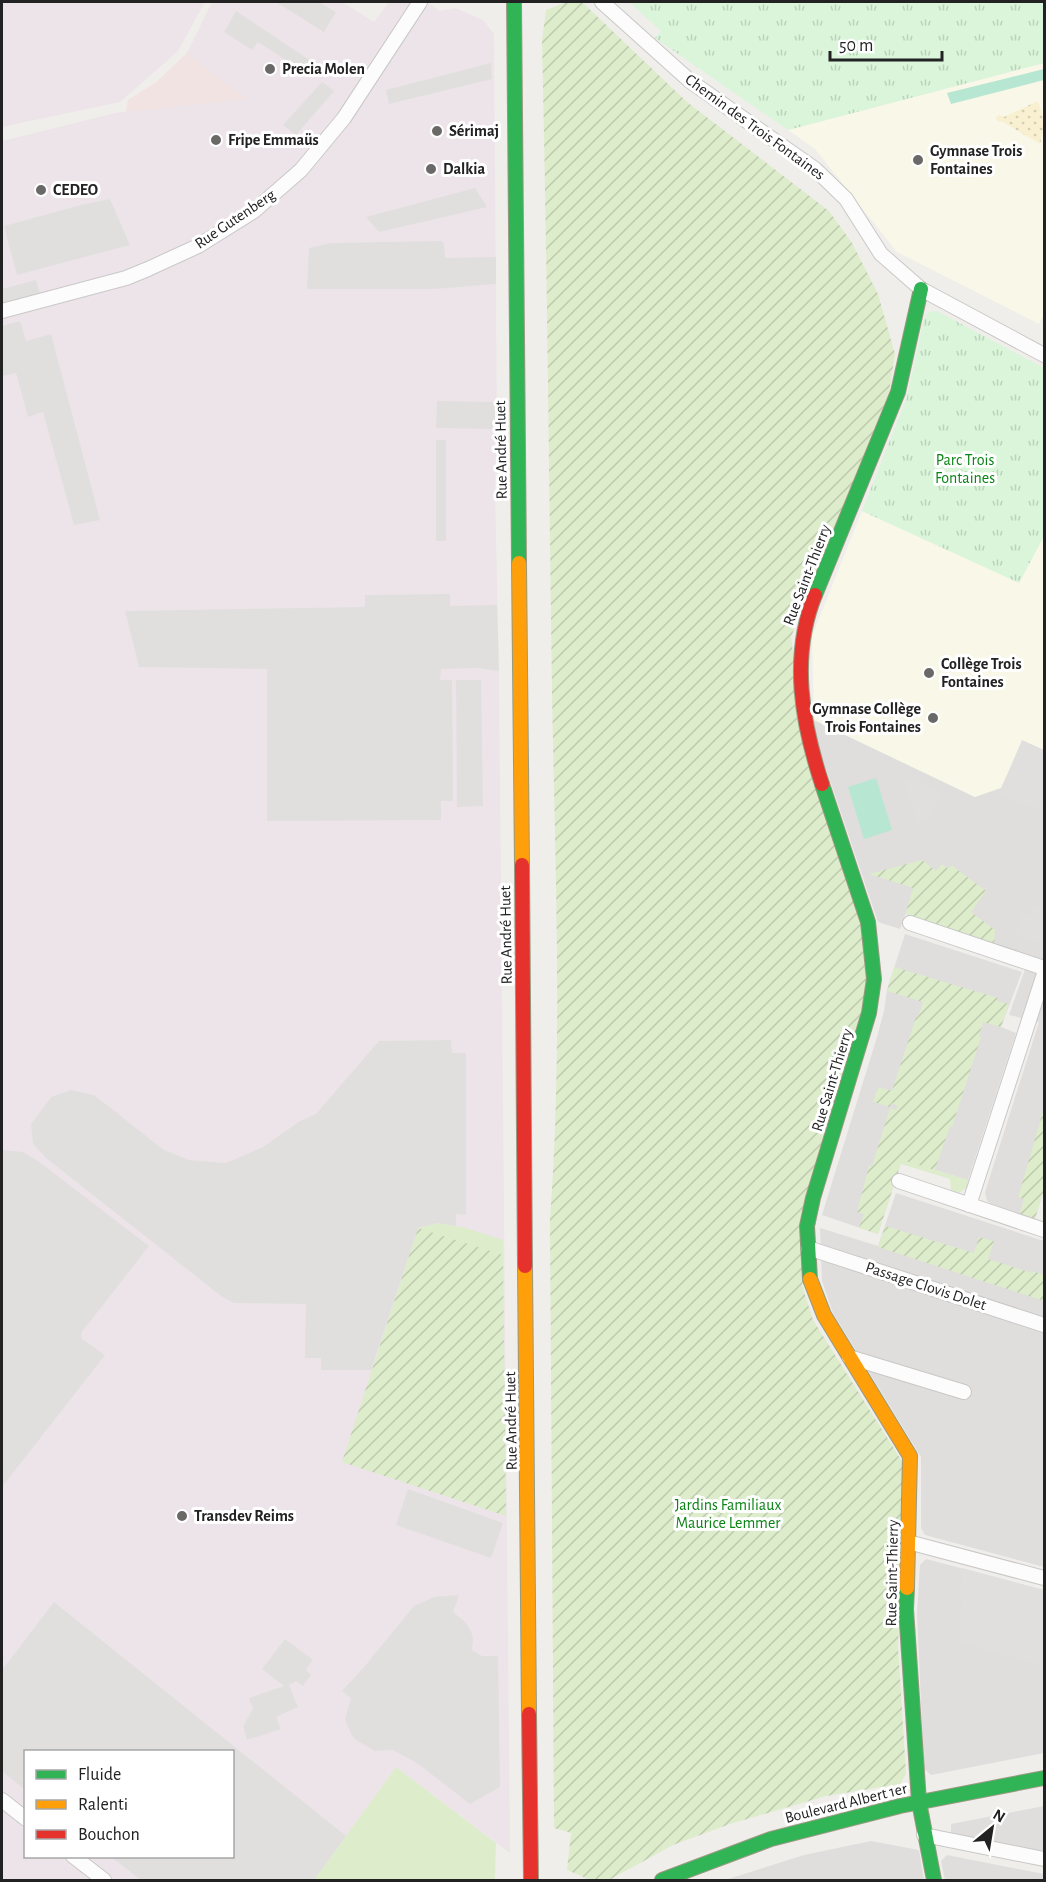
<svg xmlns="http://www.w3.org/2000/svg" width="1046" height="1882" viewBox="0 0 1046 1882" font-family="'Alegreya Sans',sans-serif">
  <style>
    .residential { fill: #dfdedc }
    .commercial { fill: #f1e3e1 }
    .industrial { fill: #ede4e9; fill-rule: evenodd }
    .education { fill: #f8f7e8 }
    .grass { fill: #ddeccb }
    .sand { fill: url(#sand-dots) }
    .park { fill: url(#park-tufts) }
    .garden { fill: url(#garden-furrows) }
    .pitch { fill: #b7e6d2 }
    .parking { fill: #e0dfde }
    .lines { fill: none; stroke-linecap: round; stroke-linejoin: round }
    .street-casing { stroke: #c9c8c7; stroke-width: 16 }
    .fast-casing { stroke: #999a82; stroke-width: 16 }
    .slow-casing { stroke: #999a82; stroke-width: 16 }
    .jam-casing { stroke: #999a82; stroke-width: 16 }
    .street { stroke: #fdfcfc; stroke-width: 14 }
    .fast { stroke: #30b455; stroke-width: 14 }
    .slow { stroke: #ff9f0a; stroke-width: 14 }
    .jam { stroke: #e5322d; stroke-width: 14 }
    .poi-dot { fill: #6a6968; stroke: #fff; stroke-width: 2 }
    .labels { text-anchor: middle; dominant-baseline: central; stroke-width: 6; stroke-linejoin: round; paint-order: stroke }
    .poi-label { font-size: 16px; font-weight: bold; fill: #222; stroke: #fff; text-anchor: start }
    .street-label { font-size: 16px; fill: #222; stroke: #fff }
    .park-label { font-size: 16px; fill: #0c8416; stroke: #fff }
  </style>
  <defs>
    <pattern id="sand-dots" width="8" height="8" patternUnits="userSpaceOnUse" patternTransform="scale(1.5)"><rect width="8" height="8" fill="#f8f0d0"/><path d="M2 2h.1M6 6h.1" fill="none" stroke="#d4ceb2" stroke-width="1.8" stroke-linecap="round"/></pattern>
    <pattern id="park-tufts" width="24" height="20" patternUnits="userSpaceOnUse" patternTransform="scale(1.5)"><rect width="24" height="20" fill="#daf5da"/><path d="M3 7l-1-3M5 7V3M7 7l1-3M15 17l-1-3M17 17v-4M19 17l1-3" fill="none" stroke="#bbd2bb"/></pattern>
    <pattern id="garden-furrows" width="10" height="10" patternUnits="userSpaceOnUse" patternTransform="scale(1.5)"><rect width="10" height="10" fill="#ddeccb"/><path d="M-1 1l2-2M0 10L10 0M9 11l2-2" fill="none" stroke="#bdcaae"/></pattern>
  </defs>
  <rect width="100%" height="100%" fill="#f0eeeb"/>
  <g class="residential">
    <path d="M 814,720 L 975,797 L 1044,750 L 1044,1189 L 1035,1219 L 992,1204 L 987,1201 L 985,1192 L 1039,1022 L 1009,1015 L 1029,958 L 910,919 L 906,913 L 900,929 L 878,922 L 814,733 Z"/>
    <path d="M 905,934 L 1022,972 L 1001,1027 L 1016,1033 L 968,1180 L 902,1160 L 878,1234 L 822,1215 L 877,1037 L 884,1011 L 887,990 Z"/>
    <path d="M 896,1193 L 1044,1241 L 1044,1567 L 925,1535 L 921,1528 L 921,1457 L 833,1313 L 822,1281 L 820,1228 L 878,1246 Z"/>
    <path d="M 926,1559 L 1044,1590 L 1044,1753 L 931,1775 L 924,1769 L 917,1614 L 920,1565 Z"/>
    <path d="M 1044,1806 L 1044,1851 L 951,1834 L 951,1824 Z"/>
    <path d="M 871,1841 L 919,1850 L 924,1880 L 725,1880 L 804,1855 Z"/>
    <path d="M 947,1855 L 1044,1874 L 1044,1880 L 945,1880 L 941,1861 Z"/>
  </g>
  <path class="commercial" d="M 187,53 L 296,135 L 125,116 L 128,100 L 155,83 Z"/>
  <g class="industrial">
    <path d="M 2,2 L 205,2 L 178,51 L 120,102 L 2,127 Z"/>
    <path d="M 212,2 L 342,2 L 374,22 L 389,2 L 428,2 L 439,11 L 455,8 L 483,20 L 494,34 L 497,435 L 495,487 L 499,676 L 510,1853 L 396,1767 L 314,1880 L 2,1880 L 2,141 L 115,113 L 247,99 L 187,53 ZM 26,1752 L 232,1752 L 232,1856 L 26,1856 Z"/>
  </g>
  <g class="education">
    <path d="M 1044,63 L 1044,314 L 1039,324 L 897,252 L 815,149 L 788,130 Z"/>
    <path d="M 862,511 L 1019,582 L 1044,536 L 1044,750 L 1022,741 L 1001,788 L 975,797 L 814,720 L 812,636 Z"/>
  </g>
  <g class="grass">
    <path d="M 902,1160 L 968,1180 L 968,1187 L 959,1193 L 951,1192 L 950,1179 L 901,1164 Z"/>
    <path d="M 437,1223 L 466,1228 L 503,1240 L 503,1255 L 418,1228 Z"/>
    <path d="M 396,1767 L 496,1843 L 495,1880 L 314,1880 Z"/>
  </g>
  <path class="sand" d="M 1038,101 C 1044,119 1045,126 1040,144 L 1003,122 L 997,121 L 996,117 L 999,115 L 1004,117 Z"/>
  <g class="park">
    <path d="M 629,2 L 1044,2 L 1044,63 L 788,130 L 655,38 L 661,31 Z"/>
    <path d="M 937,311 L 1044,368 L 1044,536 L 1019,583 L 862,511 L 907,397 L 924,319 L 928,312 Z"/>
  </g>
  <g class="garden">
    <path d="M 567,2 L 582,2 L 687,102 L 829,211 L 852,243 L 878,294 L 895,354 L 889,392 L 791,637 L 805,745 L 859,907 L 867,989 L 802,1285 L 813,1320 L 903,1463 L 905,1487 L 898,1646 L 906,1774 L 900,1784 L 826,1796 L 730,1824 L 673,1845 L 609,1880 L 590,1880 L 567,1870 L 571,1833 L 554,1828 L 550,1220 C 563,1044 555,868 552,692 C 549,475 547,258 542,40 L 546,10 Z"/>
    <path d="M 922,860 L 936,871 L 942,864 L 948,869 L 951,865 L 986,891 L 971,912 L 995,930 L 994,947 L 910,919 L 906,912 L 913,888 L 869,874 Z"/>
    <path d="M 894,967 L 998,998 L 997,1001 L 1009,1004 L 1001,1027 L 983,1022 L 979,1036 L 981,1037 L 952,1127 L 950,1126 L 935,1170 L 902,1160 L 878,1234 L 859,1228 L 864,1214 L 857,1212 L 869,1166 L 872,1166 L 890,1108 L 896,1110 L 898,1106 L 891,1103 L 890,1107 L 873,1102 L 878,1087 L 892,1091 L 916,1017 L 918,1017 L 923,1002 L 887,991 Z"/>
    <path d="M 1044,1108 L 1044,1189 L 1035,1219 L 1020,1214 L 1024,1199 L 1018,1197 Z"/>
    <path d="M 885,1226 L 974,1253 L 979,1237 L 994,1241 L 988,1259 L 1032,1273 L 1033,1271 L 1044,1275 L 1044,1301 L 878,1247 Z"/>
    <path d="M 418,1228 L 503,1255 L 506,1516 L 342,1462 Z"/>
  </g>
  <g class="pitch">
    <path d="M 1044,69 L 1044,80 L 951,104 L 947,93 Z"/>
    <path d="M 876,778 L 892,830 L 864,839 L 848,787 Z"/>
  </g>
  <g class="parking">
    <path d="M 276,2 L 319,2 L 336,12 L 324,32 Z"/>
    <path d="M 236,11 L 311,61 L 304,72 L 258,42 L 252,50 L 224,32 Z"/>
    <path d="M 491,63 L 492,79 L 389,104 L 386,90 Z"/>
    <path d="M 322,82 L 334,91 L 296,135 L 283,125 Z"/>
    <path d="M 475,188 L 487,207 L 379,232 L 366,217 Z"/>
    <path d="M 110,199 L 130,245 L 17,275 L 4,226 L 81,205 Z"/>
    <path d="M 439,241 L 443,242 L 444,246 L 445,258 L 496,257 L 496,284 L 434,289 L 307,289 L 309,248 L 331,243 Z"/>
    <path d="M 36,280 L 40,293 L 2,303 L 2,289 Z"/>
    <path d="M 20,321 L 26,341 L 51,334 L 100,520 L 74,525 L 43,412 L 28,417 L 16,373 L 2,376 L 2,326 Z"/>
    <path d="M 437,401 L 496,402 L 497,429 L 436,428 Z"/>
    <rect x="436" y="440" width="10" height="101"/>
    <path d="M 450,594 L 450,606 L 497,605 L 499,671 L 477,668 L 441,669 L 440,680 L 452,680 L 453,779 L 453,801 L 441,801 L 441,820 L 267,821 L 267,669 L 139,667 L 125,611 L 365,607 L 365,595 Z"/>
    <path d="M 456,680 L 481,680 L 483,806 L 457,807 Z"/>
    <path d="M 1022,740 L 1044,750 L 1044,813 L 999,794 Z"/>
    <path d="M 910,777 L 940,792 L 929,819 L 918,825 L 903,781 Z"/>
    <path d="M 1032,905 L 1044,909 L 1044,945 L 1015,935 L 1022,914 L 1029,916 Z"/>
    <path d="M 451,1040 L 452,1053 L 466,1053 L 466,1215 L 456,1214 L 456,1226 L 437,1223 L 418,1228 L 371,1370 L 321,1370 L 321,1358 L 305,1358 L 306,1304 L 234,1303 L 221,1296 L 46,1158 L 33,1144 L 31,1124 L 51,1097 L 71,1090 L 94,1095 L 164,1150 L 189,1160 L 226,1163 L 263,1147 L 300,1121 L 316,1114 L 379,1041 Z"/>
    <path d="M 2,1150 L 23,1152 L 38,1161 L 149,1246 L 81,1333 L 82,1339 L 105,1355 L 2,1487 Z"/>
    <path d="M 408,1489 L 503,1523 L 491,1558 L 396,1525 Z"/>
    <path d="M 962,1568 L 1044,1590 L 1044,1657 L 1042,1666 L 960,1642 Z"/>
    <path d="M 459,1595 L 453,1612 L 465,1622 L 471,1631 L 473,1639 L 472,1650 L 482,1656 L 498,1656 L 500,1787 L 470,1804 L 417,1763 L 393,1750 L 375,1751 L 356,1740 L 351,1734 L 345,1719 L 351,1698 L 342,1691 L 365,1666 L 414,1606 L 434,1597 Z"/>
    <path d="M 54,1602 L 346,1836 L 314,1880 L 141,1880 L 111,1857 L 232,1856 L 232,1752 L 26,1752 L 25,1790 L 2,1771 L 2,1670 Z"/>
    <path d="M 285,1639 L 313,1660 L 306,1670 L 311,1675 L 303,1686 L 296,1681 L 289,1685 L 298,1707 L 276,1717 L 281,1729 L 247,1740 L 243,1726 L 253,1709 L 249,1698 L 284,1686 L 262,1669 Z"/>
  </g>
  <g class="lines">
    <defs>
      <g id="street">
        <path d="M 602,2 L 690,81 L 815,169 L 846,199 L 881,254 L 921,289 L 1044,355"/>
        <path d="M 2,311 L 126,278 L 148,269 L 198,246 L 254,211 L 301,170 L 344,118 L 420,2"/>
        <path d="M 910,923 L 1044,968"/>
        <path d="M 899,1181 L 1044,1230"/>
        <path d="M 969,1205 L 1044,974"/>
        <path d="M 808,1248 L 1044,1325"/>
        <path d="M 849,1357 L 964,1392"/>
        <path d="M 908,1542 L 1044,1578"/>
        <path d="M 2,1800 L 26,1819"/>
        <path d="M 924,1835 L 1044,1859"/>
        <path d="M 73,1856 L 104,1880"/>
      </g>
      <g id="fast">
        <path d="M 514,2 L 519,563"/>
        <path d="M 815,595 L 898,392 L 921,289"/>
        <path d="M 810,1279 L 807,1226 L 813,1198 L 869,1013 L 874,979 L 868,922 L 822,784"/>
        <path d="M 907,1588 L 906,1609 L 919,1802 L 934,1880"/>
        <path d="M 662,1880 L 771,1839 L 900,1806 L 1044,1778"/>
      </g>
      <g id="slow">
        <path d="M 519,563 L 522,865"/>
        <path d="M 525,1266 L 529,1714"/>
        <path d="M 810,1279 L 824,1315 L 910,1456 L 907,1588"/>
      </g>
      <g id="jam">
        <path d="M 815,595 C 790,657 802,723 822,784"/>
        <path d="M 522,865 L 525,1266"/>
        <path d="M 529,1714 L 531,1880"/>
      </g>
    </defs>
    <use href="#street" class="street-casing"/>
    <use href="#fast" class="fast-casing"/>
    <use href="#slow" class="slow-casing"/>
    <use href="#jam" class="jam-casing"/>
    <use href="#street" class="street"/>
    <use href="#fast" class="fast"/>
    <use href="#slow" class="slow"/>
    <use href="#jam" class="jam"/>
  </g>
  <g class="poi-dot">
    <circle cx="270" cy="69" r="6"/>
    <circle cx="437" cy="131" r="6"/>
    <circle cx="216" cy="140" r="6"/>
    <circle cx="918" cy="160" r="6"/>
    <circle cx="431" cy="169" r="6"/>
    <circle cx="41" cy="190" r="6"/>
    <circle cx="929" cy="673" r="6"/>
    <circle cx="933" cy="718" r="6"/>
    <circle cx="182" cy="1516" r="6"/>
  </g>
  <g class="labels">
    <g class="poi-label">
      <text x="282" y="69">Precia Molen</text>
      <text x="449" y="131">Sérimaj</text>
      <text x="228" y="140">Fripe Emmaüs</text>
      <text x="930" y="151">Gymnase Trois<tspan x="930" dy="18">Fontaines</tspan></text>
      <text x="443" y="169">Dalkia</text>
      <text x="53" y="190">CEDEO</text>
      <text x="941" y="664">Collège Trois<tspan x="941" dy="18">Fontaines</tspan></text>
      <text x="921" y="709" text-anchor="end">Gymnase Collège<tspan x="921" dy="18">Trois Fontaines</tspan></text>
      <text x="194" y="1516">Transdev Reims</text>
    </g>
    <g class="street-label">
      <text transform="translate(755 127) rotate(36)">Chemin des Trois Fontaines</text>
      <text transform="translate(235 219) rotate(-34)">Rue Gutenberg</text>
      <text transform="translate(501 450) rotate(-91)">Rue André Huet</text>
      <text transform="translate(807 575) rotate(-69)">Rue Saint-Thierry</text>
      <text transform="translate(506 935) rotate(-91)">Rue André Huet</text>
      <text transform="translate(832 1080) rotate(-73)">Rue Saint-Thierry</text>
      <text transform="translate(926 1286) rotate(18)">Passage Clovis Dolet</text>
      <text transform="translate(511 1421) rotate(-91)">Rue André Huet</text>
      <text transform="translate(892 1573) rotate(-89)">Rue Saint-Thierry</text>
      <text transform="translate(846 1803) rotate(-14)">Boulevard Albert 1er</text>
    </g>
    <g class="park-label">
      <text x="965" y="460">Parc Trois<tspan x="965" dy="18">Fontaines</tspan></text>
      <text x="728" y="1505">Jardins Familiaux<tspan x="728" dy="18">Maurice Lemmer</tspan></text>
    </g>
  </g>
  <rect width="1046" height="1882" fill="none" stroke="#222222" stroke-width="6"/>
  <rect x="24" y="1750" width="210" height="108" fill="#ffffff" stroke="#a7a7a7" stroke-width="1.5"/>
  <rect x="36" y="1770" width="30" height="9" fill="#30b455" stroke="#a7a7a7" stroke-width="1.5"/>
  <text x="78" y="1780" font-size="18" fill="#222222">Fluide</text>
  <rect x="36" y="1800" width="30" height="9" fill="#ff9f0a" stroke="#a7a7a7" stroke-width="1.5"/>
  <text x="78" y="1810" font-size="18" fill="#222222">Ralenti</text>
  <rect x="36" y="1830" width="30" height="9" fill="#e5322d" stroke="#a7a7a7" stroke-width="1.5"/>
  <text x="78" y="1840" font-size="18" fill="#222222">Bouchon</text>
  <g transform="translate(992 1828) rotate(30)" stroke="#ffffff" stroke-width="4.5" paint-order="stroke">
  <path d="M0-4.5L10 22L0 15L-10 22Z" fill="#222222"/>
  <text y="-9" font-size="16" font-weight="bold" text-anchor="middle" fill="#222222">N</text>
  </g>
  <path d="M830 51v9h112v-9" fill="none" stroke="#222222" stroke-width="3"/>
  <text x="839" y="51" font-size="18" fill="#222222" stroke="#ffffff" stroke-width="4.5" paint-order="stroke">50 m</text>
</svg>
